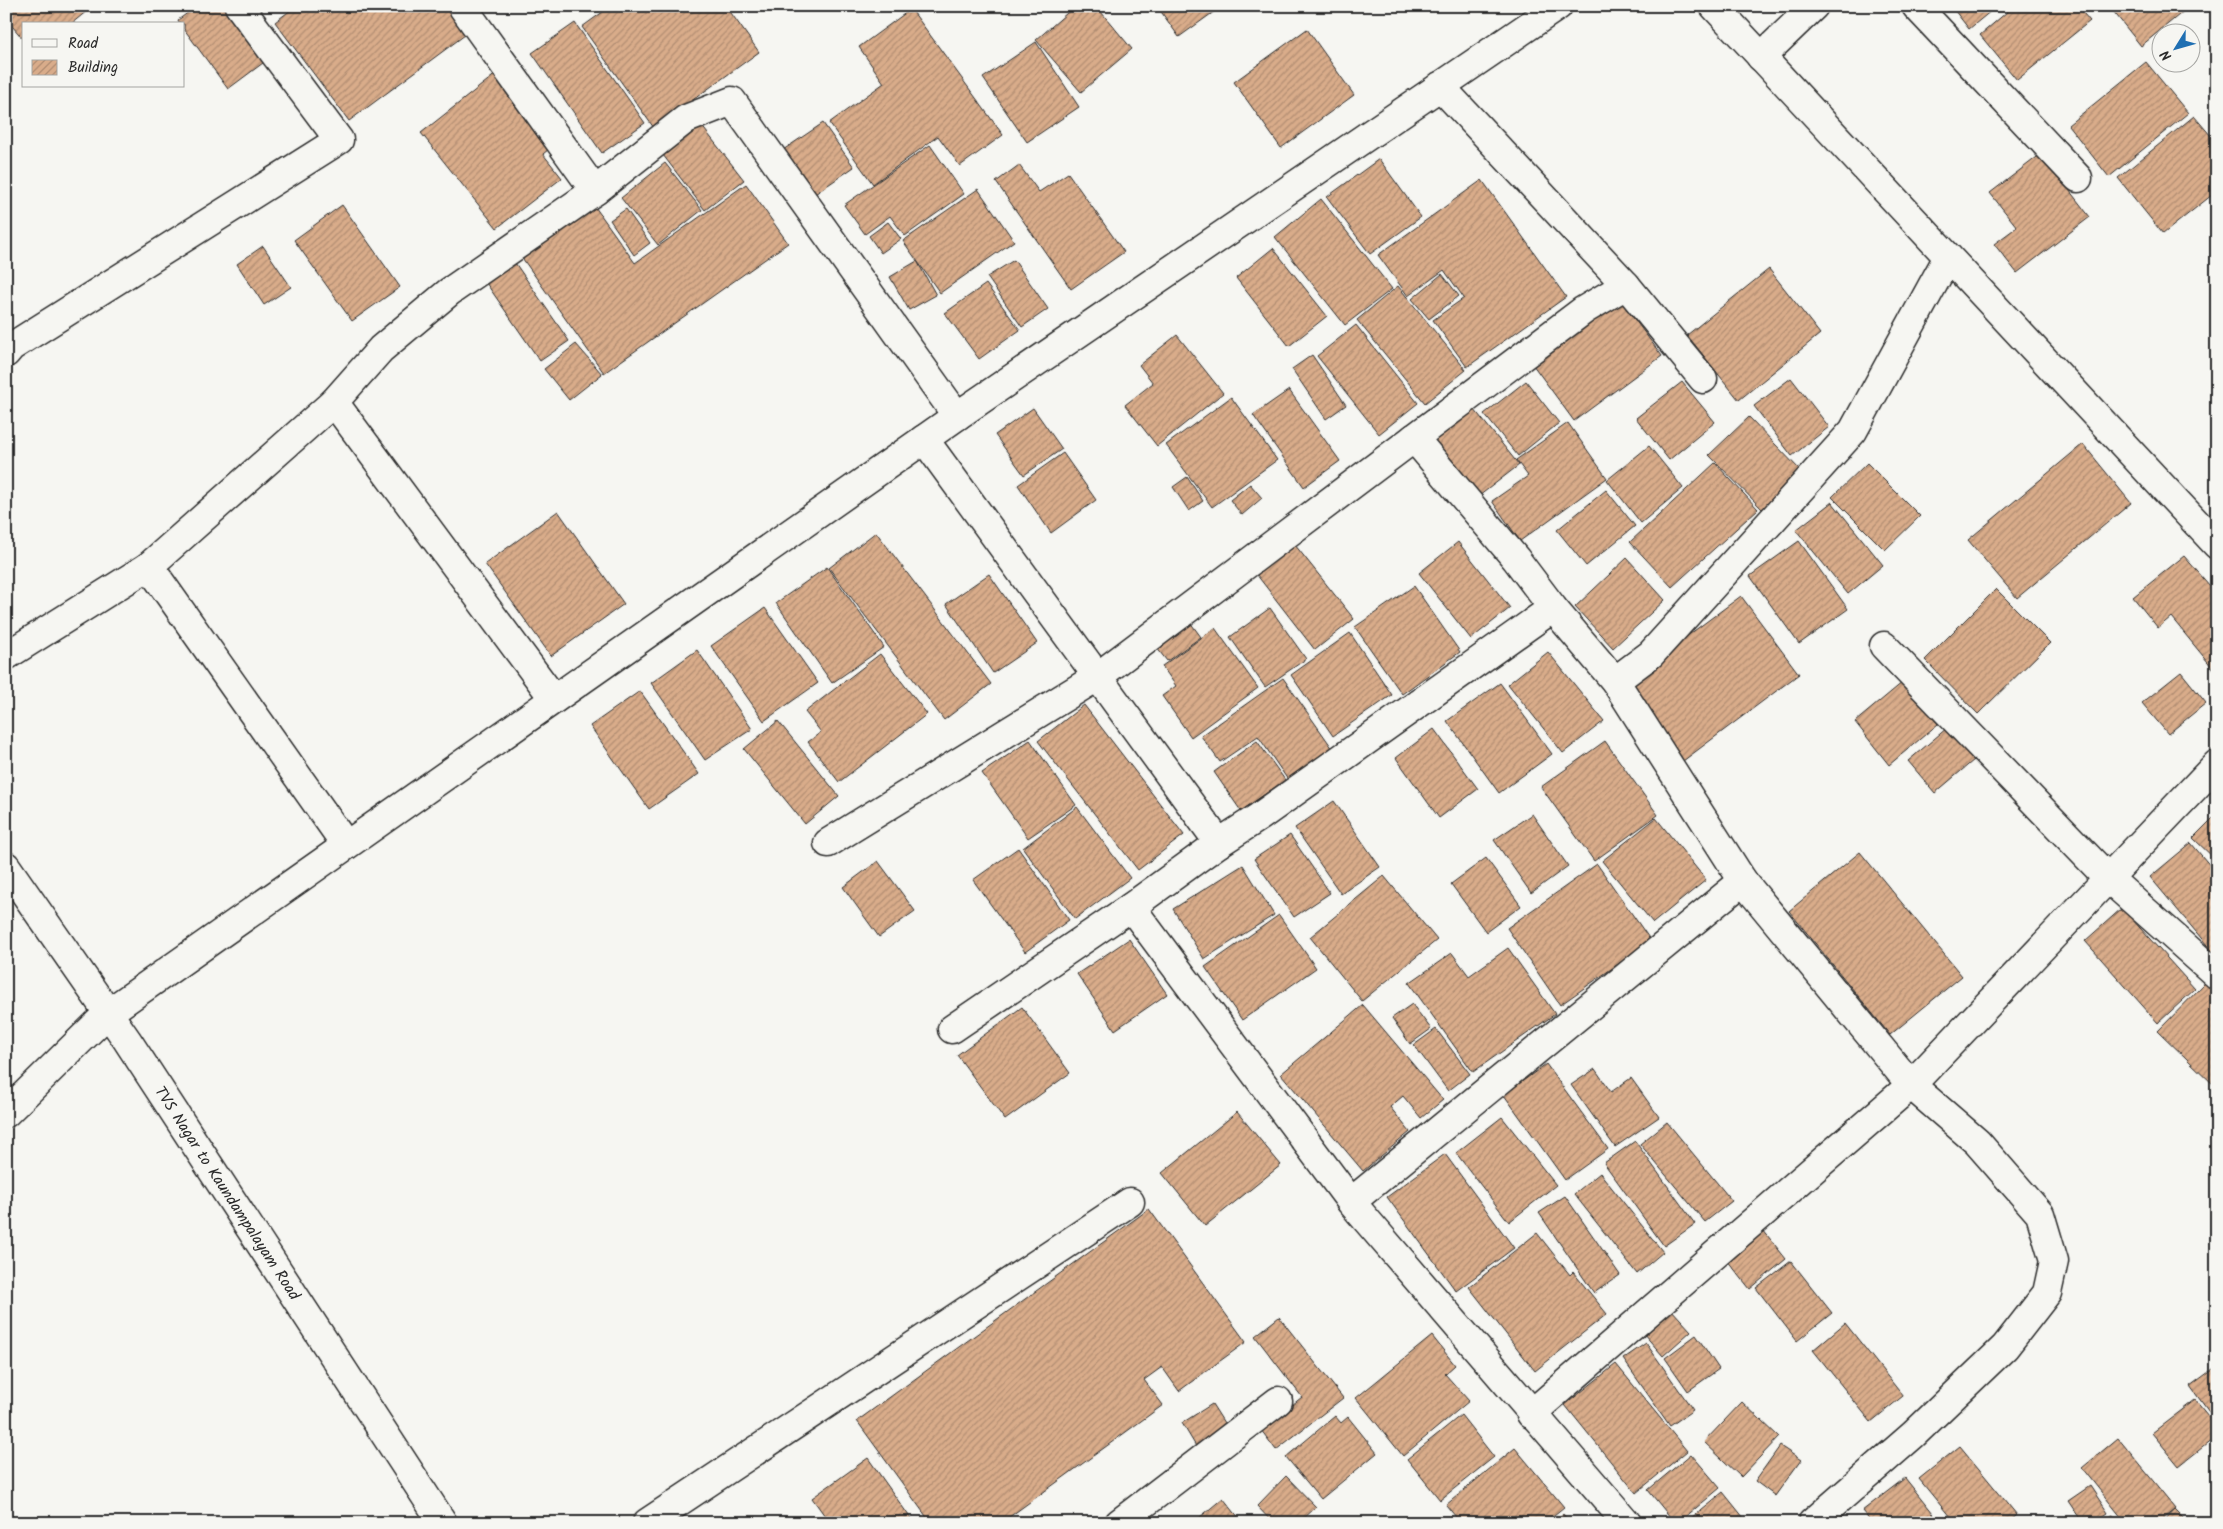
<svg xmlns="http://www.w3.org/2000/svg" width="2223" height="1529" viewBox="0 0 2223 1529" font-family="Kalam,sans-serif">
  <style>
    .building { fill: url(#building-hatch); stroke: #2b2b2b }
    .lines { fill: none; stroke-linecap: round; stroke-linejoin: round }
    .street-casing { stroke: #2b2b2b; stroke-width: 31 }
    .secondary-casing { stroke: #2b2b2b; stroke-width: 31 }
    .street { stroke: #f6f6f2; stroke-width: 28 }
    .secondary { stroke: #f6f6f2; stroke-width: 28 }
    .labels { text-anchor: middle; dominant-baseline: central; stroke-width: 5; stroke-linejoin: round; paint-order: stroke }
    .street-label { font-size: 16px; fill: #2b2b2b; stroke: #f6f6f2 }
  </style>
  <defs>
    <pattern id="building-hatch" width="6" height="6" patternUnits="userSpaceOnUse" patternTransform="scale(1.25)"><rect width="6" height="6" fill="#d9ac8a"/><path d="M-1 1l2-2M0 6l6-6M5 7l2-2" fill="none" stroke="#b08c71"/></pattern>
  </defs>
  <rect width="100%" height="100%" fill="#f6f6f2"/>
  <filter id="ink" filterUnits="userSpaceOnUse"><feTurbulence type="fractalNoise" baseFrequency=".02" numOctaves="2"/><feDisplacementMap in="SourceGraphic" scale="10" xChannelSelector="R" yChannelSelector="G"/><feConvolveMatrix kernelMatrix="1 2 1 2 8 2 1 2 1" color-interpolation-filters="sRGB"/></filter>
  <g filter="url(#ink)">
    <g class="building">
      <path d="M 11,6 L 93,6 L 71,24 L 24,24 L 24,40 L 6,19 L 6,10 Z"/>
      <path d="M 197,6 L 227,6 L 267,60 L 228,89 L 184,29 L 184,24 L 180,24 L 178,20 Z"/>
      <path d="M 296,6 L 450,6 L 469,32 L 349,121 L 275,22 Z"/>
      <path d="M 611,6 L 726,6 L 759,52 L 654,128 L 582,27 Z"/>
      <path d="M 1075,6 L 1096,6 L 1132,49 L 1081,92 L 1036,40 Z"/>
      <path d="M 1157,6 L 1222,6 L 1179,37 Z"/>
      <path d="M 1951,6 L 1997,6 L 1969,29 Z"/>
      <path d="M 2014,6 L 2077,6 L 2090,21 L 2017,80 L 1980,35 Z"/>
      <path d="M 2109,6 L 2190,6 L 2141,46 Z"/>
      <path d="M 911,9 L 1003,135 L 960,166 L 938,136 L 873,184 L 829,123 L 884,83 L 859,47 Z"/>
      <path d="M 575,23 L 645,123 L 602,153 L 532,53 Z"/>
      <path d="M 1307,29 L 1354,95 L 1281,148 L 1234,82 Z"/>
      <path d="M 1036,42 L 1079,107 L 1027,142 L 983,78 Z"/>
      <path d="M 2146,62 L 2188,113 L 2109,177 L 2068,125 Z"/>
      <path d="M 497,73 L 554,145 L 543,154 L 562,178 L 497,228 L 421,133 Z"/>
      <path d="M 2194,116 L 2217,143 L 2217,191 L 2163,234 L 2118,178 Z"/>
      <path d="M 823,123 L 854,167 L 812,196 L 780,152 Z"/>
      <path d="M 701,125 L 744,180 L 705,210 L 663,155 Z"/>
      <path d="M 930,145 L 964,194 L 905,236 L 890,216 L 865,234 L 844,205 Z"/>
      <path d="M 2041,154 L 2090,217 L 2017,273 L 1994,244 L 2017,227 L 1990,193 Z"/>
      <path d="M 1379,159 L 1421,217 L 1370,254 L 1327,197 Z"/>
      <path d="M 665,163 L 702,210 L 658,245 L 621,198 Z"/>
      <path d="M 1019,165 L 1039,192 L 1068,173 L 1124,252 L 1071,289 L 996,182 Z"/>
      <path d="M 1482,180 L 1566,297 L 1467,367 L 1433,320 L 1464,298 L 1444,270 L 1408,296 L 1378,255 Z"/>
      <path d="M 746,184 L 788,243 L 604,373 L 520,255 L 593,204 L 635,263 Z"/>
      <path d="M 978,189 L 1014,241 L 940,293 L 903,241 Z"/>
      <path d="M 1321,199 L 1392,289 L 1345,325 L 1275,237 Z"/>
      <path d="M 342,205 L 400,287 L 352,321 L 294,240 Z"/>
      <path d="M 626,209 L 650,243 L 634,255 L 610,220 Z"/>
      <path d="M 888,222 L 901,239 L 881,253 L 869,236 Z"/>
      <path d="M 263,246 L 291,287 L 264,305 L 237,264 Z"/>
      <path d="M 1273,248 L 1327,316 L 1289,346 L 1236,278 Z"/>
      <path d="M 513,260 L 569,341 L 540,361 L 484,280 Z"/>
      <path d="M 1014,260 L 1048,309 L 1022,327 L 987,277 Z"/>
      <path d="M 917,261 L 936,295 L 909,310 L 890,277 Z"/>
      <path d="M 1769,269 L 1820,334 L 1739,400 L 1687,335 Z"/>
      <path d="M 1442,274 L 1459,296 L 1429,319 L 1412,299 Z"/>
      <path d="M 986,284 L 1020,330 L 979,359 L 945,313 Z"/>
      <path d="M 1398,286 L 1466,370 L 1425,403 L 1357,320 Z"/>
      <path d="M 1620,300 L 1662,356 L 1574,421 L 1533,365 Z"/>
      <path d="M 1356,325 L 1418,403 L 1379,434 L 1317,356 Z"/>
      <path d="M 1177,335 L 1223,393 L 1157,446 L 1125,405 L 1153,383 L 1139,365 Z"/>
      <path d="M 576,344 L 602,374 L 569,400 L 544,369 Z"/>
      <path d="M 1312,355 L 1346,405 L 1326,419 L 1292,369 Z"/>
      <path d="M 1791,378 L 1829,427 L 1792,456 L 1754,406 Z"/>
      <path d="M 1526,381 L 1559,423 L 1518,456 L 1484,414 Z"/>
      <path d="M 1682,382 L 1715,422 L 1669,460 L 1636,418 Z"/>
      <path d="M 1289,390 L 1340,461 L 1304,487 L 1253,415 Z"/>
      <path d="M 1231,397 L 1277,460 L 1212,507 L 1166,445 Z"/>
      <path d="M 1470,404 L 1519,465 L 1479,496 L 1430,436 Z"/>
      <path d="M 1033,408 L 1062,449 L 1024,475 L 995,435 Z"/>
      <path d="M 1749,417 L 1801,471 L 1762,509 L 1709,455 Z"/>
      <path d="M 1568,423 L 1607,478 L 1520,541 L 1492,501 L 1528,476 L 1516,460 Z"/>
      <path d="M 2083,444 L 2131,503 L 2017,598 L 1968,540 Z"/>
      <path d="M 1649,446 L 1683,488 L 1641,523 L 1607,480 Z"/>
      <path d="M 1063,453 L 1096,500 L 1051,533 L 1018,485 Z"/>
      <path d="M 1715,463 L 1758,509 L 1672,587 L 1630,542 Z"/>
      <path d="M 1867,463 L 1920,516 L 1885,550 L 1832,497 Z"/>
      <path d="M 1187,477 L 1203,501 L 1189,511 L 1173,487 Z"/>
      <path d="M 1250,484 L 1262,498 L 1242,515 L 1230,500 Z"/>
      <path d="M 1606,490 L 1635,526 L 1586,566 L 1557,530 Z"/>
      <path d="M 1832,502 L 1883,565 L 1848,594 L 1796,530 Z"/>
      <path d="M 558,511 L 624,604 L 551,656 L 485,564 Z"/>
      <path d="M 876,532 L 991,684 L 944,720 L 829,568 Z"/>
      <path d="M 1291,540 L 1354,619 L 1315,650 L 1253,570 Z"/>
      <path d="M 1799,541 L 1848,609 L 1799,644 L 1750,576 Z"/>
      <path d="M 1458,542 L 1510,608 L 1471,639 L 1419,573 Z"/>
      <path d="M 2184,556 L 2217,594 L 2217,673 L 2171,617 L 2158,628 L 2133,597 Z"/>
      <path d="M 1627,558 L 1665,600 L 1613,648 L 1575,607 Z"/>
      <path d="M 827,567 L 884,647 L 832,683 L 776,603 Z"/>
      <path d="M 989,574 L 1037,643 L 993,673 L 946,604 Z"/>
      <path d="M 1414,586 L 1460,652 L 1402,694 L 1355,627 Z"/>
      <path d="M 1996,589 L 2050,643 L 1978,714 L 1925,660 Z"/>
      <path d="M 1741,596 L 1799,674 L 1679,764 L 1620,686 Z"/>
      <path d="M 765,608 L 818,683 L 764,721 L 711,646 Z"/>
      <path d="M 1270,608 L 1306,659 L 1265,687 L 1230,637 Z"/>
      <path d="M 1187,618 L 1201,637 L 1167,661 L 1153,643 Z"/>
      <path d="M 1215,628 L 1258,688 L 1191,737 L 1162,696 L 1176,686 L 1162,666 Z"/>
      <path d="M 1350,633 L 1392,695 L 1333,736 L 1291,675 Z"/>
      <path d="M 697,650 L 752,729 L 705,760 L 651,683 Z"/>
      <path d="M 1548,652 L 1604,721 L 1563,753 L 1508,684 Z"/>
      <path d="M 880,654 L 927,714 L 839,782 L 808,742 L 821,732 L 805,712 Z"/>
      <path d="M 2181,672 L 2206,703 L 2168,734 L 2142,703 Z"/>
      <path d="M 1283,678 L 1333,749 L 1288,780 L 1258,736 L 1220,762 L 1201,736 Z"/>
      <path d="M 1903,682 L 1938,724 L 1889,765 L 1855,722 Z"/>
      <path d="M 1500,683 L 1552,754 L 1499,793 L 1447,721 Z"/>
      <path d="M 640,691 L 699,774 L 649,809 L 590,726 Z"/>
      <path d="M 1084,705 L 1184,835 L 1138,870 L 1038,741 Z"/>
      <path d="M 778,721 L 839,796 L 805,824 L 744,749 Z"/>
      <path d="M 1947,728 L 1974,760 L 1935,793 L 1908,761 Z"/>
      <path d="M 1434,729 L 1478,789 L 1439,818 L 1396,758 Z"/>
      <path d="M 1030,740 L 1076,805 L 1028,838 L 982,773 Z"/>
      <path d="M 1257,741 L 1285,780 L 1241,811 L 1214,772 Z"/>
      <path d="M 1605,741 L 1658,815 L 1594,861 L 1541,787 Z"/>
      <path d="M 1334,801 L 1380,867 L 1341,894 L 1295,828 Z"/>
      <path d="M 1077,807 L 1130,878 L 1075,919 L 1023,848 Z"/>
      <path d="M 1532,814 L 1568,866 L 1531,893 L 1494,840 Z"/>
      <path d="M 2217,814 L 2217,861 L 2193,838 Z"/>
      <path d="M 1656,818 L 1706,880 L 1653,923 L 1602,861 Z"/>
      <path d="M 1290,835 L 1330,893 L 1294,917 L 1254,859 Z"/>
      <path d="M 2191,843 L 2217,874 L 2217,957 L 2150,877 Z"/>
      <path d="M 1018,848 L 1069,920 L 1025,952 L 973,880 Z"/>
      <path d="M 1860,852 L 1962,976 L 1890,1035 L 1789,911 Z"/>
      <path d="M 1486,858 L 1521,906 L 1486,932 L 1451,884 Z"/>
      <path d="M 878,861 L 915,911 L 879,937 L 843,887 Z"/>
      <path d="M 1597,864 L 1651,941 L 1560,1005 L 1507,928 Z"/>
      <path d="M 1243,865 L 1274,915 L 1204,959 L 1173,909 Z"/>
      <path d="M 1384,876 L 1437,940 L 1362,1001 L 1310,937 Z"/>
      <path d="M 2122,908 L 2195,989 L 2158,1023 L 2085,941 Z"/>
      <path d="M 1279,915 L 1316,968 L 1242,1020 L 1205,967 Z"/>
      <path d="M 1129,939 L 1167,994 L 1115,1030 L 1077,974 Z"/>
      <path d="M 1508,948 L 1555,1014 L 1473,1072 L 1409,983 L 1452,953 L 1469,976 Z"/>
      <path d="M 2206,982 L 2217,993 L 2217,1088 L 2158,1031 Z"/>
      <path d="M 1412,1004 L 1431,1029 L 1410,1044 L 1392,1018 Z"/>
      <path d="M 1363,1005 L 1443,1100 L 1421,1118 L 1403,1096 L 1390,1107 L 1410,1132 L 1363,1171 L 1281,1074 Z"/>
      <path d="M 1022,1007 L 1070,1073 L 1005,1120 L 957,1055 Z"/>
      <path d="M 1436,1029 L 1470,1074 L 1448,1091 L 1414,1045 Z"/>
      <path d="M 1546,1064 L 1608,1149 L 1565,1180 L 1504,1095 Z"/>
      <path d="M 1595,1069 L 1611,1092 L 1631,1078 L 1659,1117 L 1615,1147 L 1571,1085 Z"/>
      <path d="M 1237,1112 L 1281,1165 L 1205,1226 L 1162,1173 Z"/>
      <path d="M 1502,1117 L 1556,1185 L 1509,1222 L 1456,1153 Z"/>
      <path d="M 1667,1122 L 1732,1201 L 1705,1222 L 1640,1144 Z"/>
      <path d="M 1635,1141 L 1695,1224 L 1664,1246 L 1604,1163 Z"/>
      <path d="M 1445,1154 L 1514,1248 L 1456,1291 L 1387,1197 Z"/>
      <path d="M 1600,1173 L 1663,1252 L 1637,1274 L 1574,1194 Z"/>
      <path d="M 1565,1196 L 1620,1275 L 1594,1293 L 1539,1213 Z"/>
      <path d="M 1149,1209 L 1246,1342 L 1179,1391 L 1162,1367 L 1144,1380 L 1163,1405 L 1001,1523 L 931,1523 L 857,1421 Z"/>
      <path d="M 1763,1230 L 1786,1259 L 1750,1289 L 1727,1260 Z"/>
      <path d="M 1537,1233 L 1570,1275 L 1573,1272 L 1607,1314 L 1535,1371 L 1469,1287 Z"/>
      <path d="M 1791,1261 L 1832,1313 L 1797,1341 L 1756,1288 Z"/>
      <path d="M 1671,1309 L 1691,1331 L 1663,1356 L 1643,1333 Z"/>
      <path d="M 1279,1317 L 1343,1398 L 1276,1450 L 1261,1430 L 1302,1397 L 1255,1336 Z"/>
      <path d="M 1845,1323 L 1903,1396 L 1871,1422 L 1813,1350 Z"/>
      <path d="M 1696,1335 L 1719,1369 L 1688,1391 L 1665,1358 Z"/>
      <path d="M 1432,1336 L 1455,1365 L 1445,1374 L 1469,1401 L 1403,1456 L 1356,1398 Z"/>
      <path d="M 1646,1343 L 1693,1410 L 1670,1426 L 1623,1359 Z"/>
      <path d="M 1616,1364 L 1687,1451 L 1636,1493 L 1565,1405 Z"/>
      <path d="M 2217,1366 L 2217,1423 L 2190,1386 Z"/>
      <path d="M 2195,1400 L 2217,1427 L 2217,1436 L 2179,1466 L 2152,1433 Z"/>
      <path d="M 1742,1402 L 1779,1437 L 1741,1477 L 1704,1442 Z"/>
      <path d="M 1212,1404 L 1231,1434 L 1200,1453 L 1182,1423 Z"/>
      <path d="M 1461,1415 L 1494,1457 L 1440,1500 L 1407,1459 Z"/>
      <path d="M 1335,1416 L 1341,1423 L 1348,1417 L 1377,1453 L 1321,1499 L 1286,1457 Z"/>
      <path d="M 2118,1438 L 2176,1509 L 2159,1523 L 2126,1523 L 2082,1468 Z"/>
      <path d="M 1780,1446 L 1801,1460 L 1775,1496 L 1755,1481 Z"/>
      <path d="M 1960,1446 L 2017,1515 L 2008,1523 L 1955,1523 L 1919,1479 Z"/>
      <path d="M 1515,1448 L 1564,1507 L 1544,1523 L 1461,1523 L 1446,1505 Z"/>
      <path d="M 1691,1454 L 1720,1488 L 1678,1523 L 1675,1523 L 1648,1490 Z"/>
      <path d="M 868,1458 L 914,1523 L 830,1523 L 812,1498 Z"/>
      <path d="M 1286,1476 L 1316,1507 L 1299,1523 L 1273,1523 L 1257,1506 Z"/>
      <path d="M 1905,1478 L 1941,1523 L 1872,1523 L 1862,1511 Z"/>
      <path d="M 2090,1486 L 2108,1513 L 2093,1523 L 2083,1523 L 2068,1501 Z"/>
      <path d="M 1723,1492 L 1748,1523 L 1685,1523 Z"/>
      <path d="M 1223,1498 L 1243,1523 L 1193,1523 Z"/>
      <path d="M 2175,1510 L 2188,1523 L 2163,1523 Z"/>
      <path d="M 1563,1514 L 1570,1523 L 1551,1523 Z"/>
      <path d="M 2113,1515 L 2118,1523 L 2100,1523 Z"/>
    </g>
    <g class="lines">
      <defs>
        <g id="street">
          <path d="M 462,6 L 595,191"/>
          <path d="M 1714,6 L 2217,545"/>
          <path d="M 1916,6 L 2078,178"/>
          <path d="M 1761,57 L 1814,6"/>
          <path d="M 1626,285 L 1703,379"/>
          <path d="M 6,353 L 11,347 L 339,140 L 239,6"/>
          <path d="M 334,402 L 554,699"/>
          <path d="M 1414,438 L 1516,559 L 1553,608 L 1615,681 L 1743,881"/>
          <path d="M 924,439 L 1219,843 L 1131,907 L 1351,1202 L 1627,1523"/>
          <path d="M 149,566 L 346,845"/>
          <path d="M 1884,646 L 2108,878 L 2217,975"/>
          <path d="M 6,656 L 149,566 L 334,402 L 381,349 L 449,292 L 595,191 L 686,119 L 732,101 L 957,416"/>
          <path d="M 1615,681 L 1651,654 L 1853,431 L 1948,257"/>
          <path d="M 828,843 L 1097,677 L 1584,310 L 1626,285 L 1440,86"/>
          <path d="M 1219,843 L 1259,817 L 1553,608"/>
          <path d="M 952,1029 L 1131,907"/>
          <path d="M 6,1113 L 108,1013 L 957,416 L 1558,6"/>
          <path d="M 1351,1202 L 1743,881 L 1911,1085 L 2217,764"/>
          <path d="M 1531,1414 L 1911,1085 L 1977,1142 L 2040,1214 L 2054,1261 L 2047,1293 L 2005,1347 L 1913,1435 L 1812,1523"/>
          <path d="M 647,1523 L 1130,1202"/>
          <path d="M 1119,1523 L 1278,1401"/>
        </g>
        <g id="secondary">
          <path id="s1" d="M 6,866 L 127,1040 L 443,1523"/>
        </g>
      </defs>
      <use href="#street" class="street-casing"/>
      <use href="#secondary" class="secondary-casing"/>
      <use href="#street" class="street"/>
      <use href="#secondary" class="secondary"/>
    </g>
  </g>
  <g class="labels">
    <g class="street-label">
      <text stroke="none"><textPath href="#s1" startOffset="395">TVS Nagar to Kaundampalayam Road</textPath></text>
    </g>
  </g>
  <rect width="2223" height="1529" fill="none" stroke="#f6f6f2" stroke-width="25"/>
  <rect x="12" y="12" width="2198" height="1504" fill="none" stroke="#2b2b2b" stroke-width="2" filter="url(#ink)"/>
  <rect x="22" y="22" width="162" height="65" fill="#f6f6f2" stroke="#a5a5a2"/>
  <rect x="32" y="39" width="25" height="8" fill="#f6f6f2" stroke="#a5a5a2"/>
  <text x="68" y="48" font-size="15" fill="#2b2b2b">Road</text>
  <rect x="32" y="60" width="25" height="15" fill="url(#building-hatch)" stroke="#a5a5a2"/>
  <text x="68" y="72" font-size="15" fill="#2b2b2b">Building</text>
  <g transform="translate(2176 48) rotate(233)"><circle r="24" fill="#f6f6f2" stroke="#a5a5a2"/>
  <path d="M0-4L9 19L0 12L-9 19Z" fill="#1f6fb2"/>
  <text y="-8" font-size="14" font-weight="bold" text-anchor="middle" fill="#2b2b2b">N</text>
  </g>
</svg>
